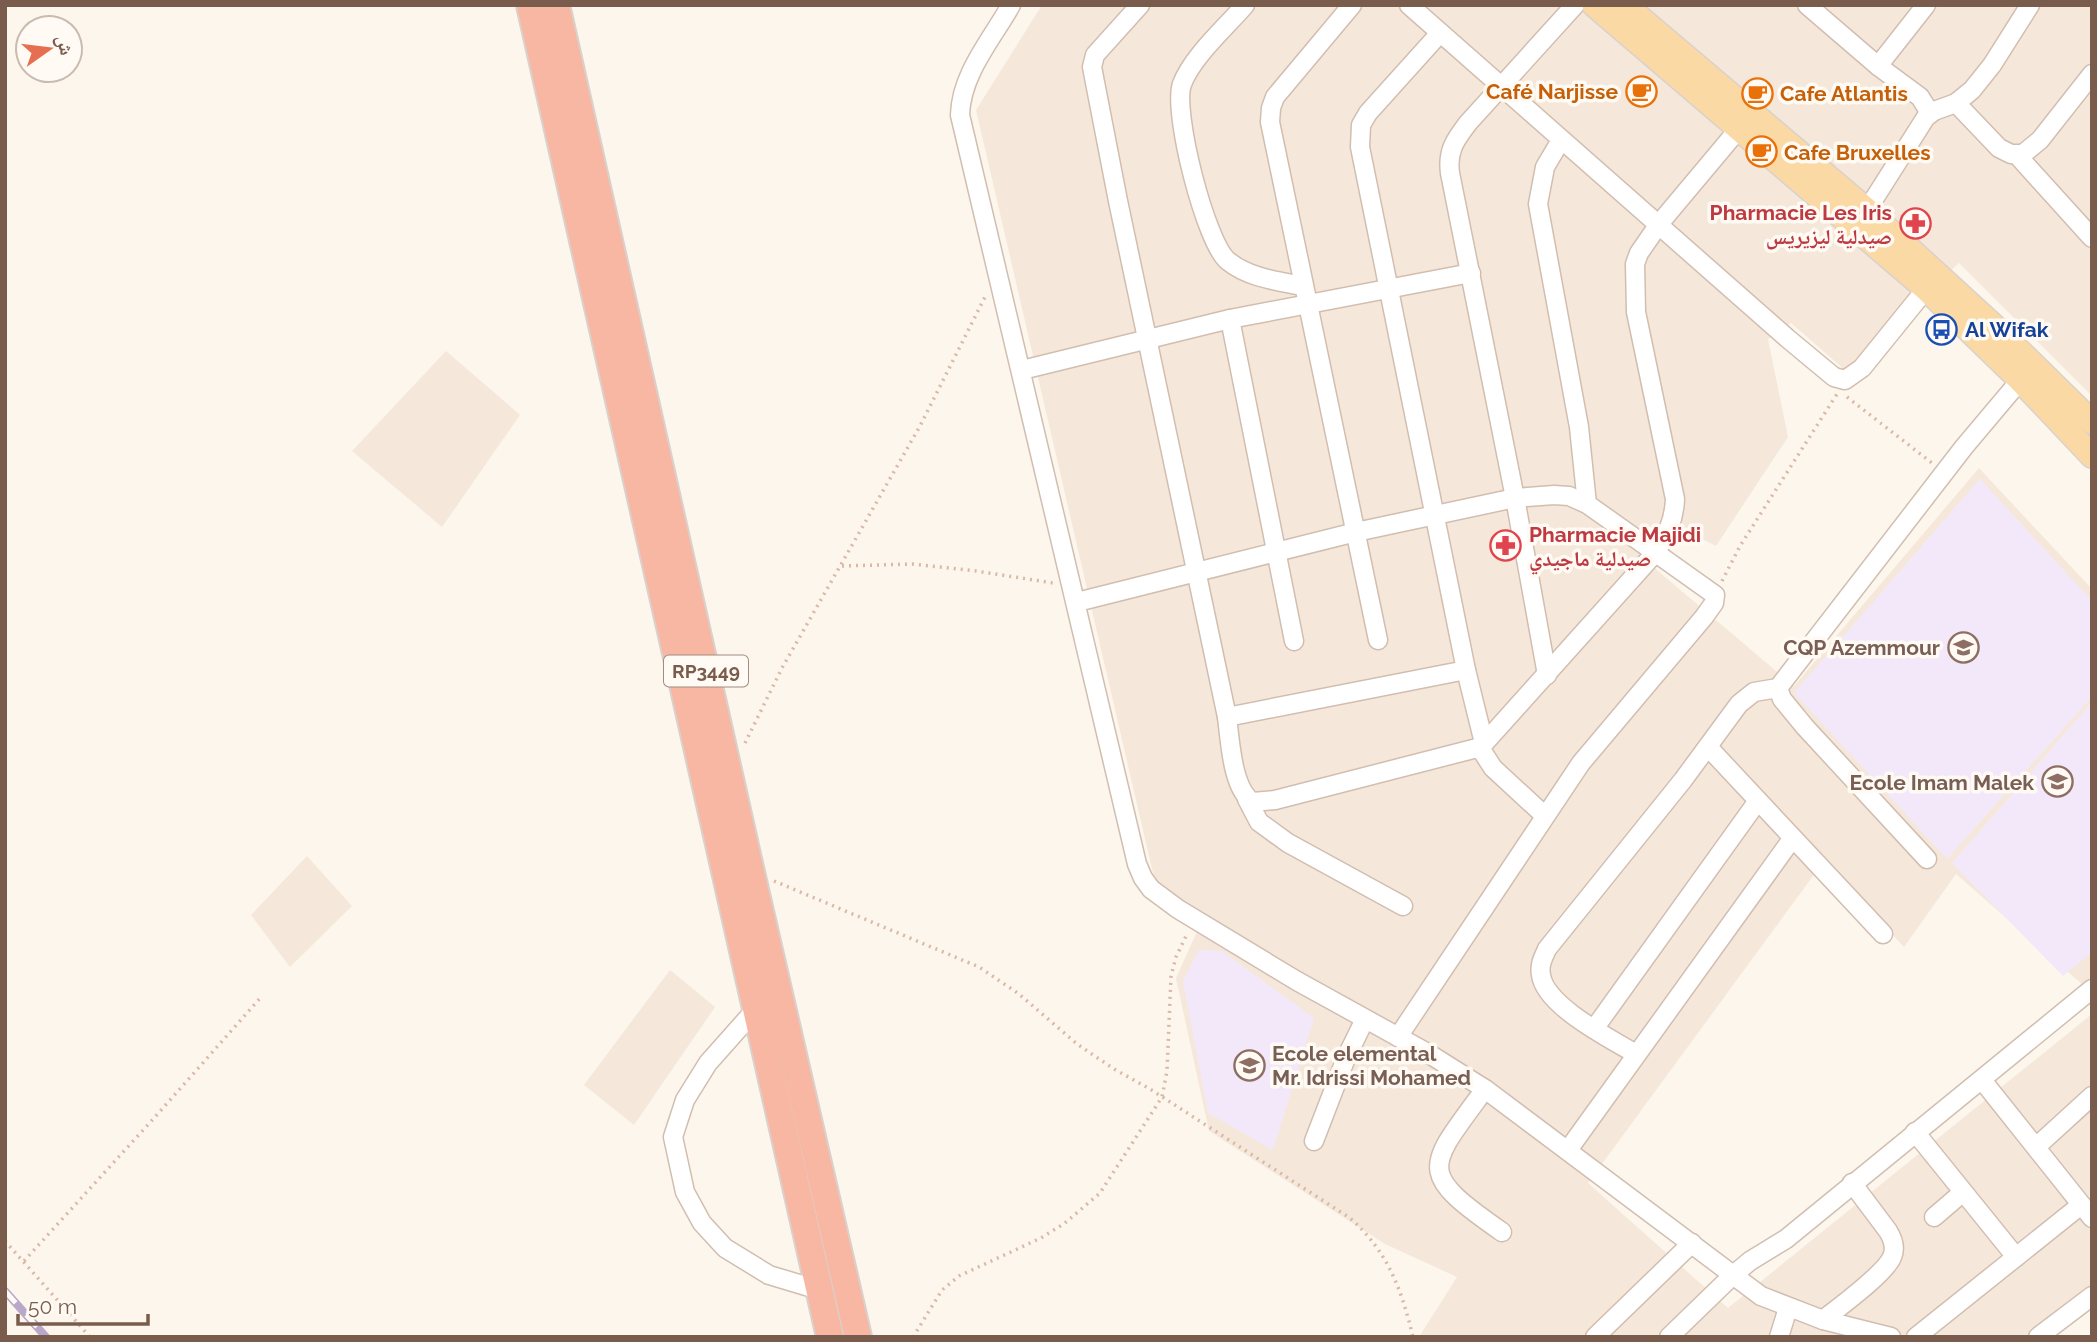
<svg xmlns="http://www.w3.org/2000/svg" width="2097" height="1342" viewBox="0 0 2097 1342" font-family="Raleway,'Noto Naskh Arabic',sans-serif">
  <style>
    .residential { fill: #f5e8da }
    .education { fill: #f3e8fa }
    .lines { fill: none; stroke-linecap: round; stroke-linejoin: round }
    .minor-casing { stroke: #d1beb0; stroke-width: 21 }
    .major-casing { stroke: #dad1cd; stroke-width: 26 }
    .highway-casing { stroke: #dad1cd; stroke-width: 30 }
    .path { stroke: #d9b8a5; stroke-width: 3.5; stroke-dasharray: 2 5; stroke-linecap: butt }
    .minor { stroke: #fff; stroke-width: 18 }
    .major { stroke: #fbd9a5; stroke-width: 23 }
    .highway { stroke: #f7b7a3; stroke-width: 26 }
    .rail-casing { stroke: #b9a8c9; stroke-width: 8 }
    .rail { stroke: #fffaf3; stroke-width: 5; stroke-dasharray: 16; stroke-linecap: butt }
    .labels { text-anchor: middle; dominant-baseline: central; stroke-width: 7; stroke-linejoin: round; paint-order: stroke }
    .shield { fill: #fffaf3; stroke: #a28b7f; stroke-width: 2 }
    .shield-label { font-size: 19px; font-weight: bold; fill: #7a5c4d }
    .food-label { font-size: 21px; font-weight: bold; fill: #c56008; stroke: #fffaf3; text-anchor: start }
    .health-label { font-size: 21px; font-weight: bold; fill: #be3a42; stroke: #fffaf3; text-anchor: end }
    .transit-label { font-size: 21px; font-weight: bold; fill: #164399; stroke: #fffaf3; text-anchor: start }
    .education-label { font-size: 21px; font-weight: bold; fill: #785e54; stroke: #fffaf3; text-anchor: end }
  </style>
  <rect width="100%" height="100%" fill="#fdf6ec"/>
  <g class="residential">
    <path d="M 1042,5 L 2092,5 L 2092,396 L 1959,263 L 1846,371 L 1791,323 L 1768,339 L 1788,437 L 1716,546 L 1674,525 L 1645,560 L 1794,686 L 1979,468 L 2092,589 L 2092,993 L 1956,874 L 1904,947 L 1824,861 L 1588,1183 L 1728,1308 L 2092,1014 L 2092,1297 L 2041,1337 L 1419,1337 L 1457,1277 L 1385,1244 L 1209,1131 L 1176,978 L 1204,916 L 1155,882 L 976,110 Z"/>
    <path d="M 446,351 L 520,415 L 442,527 L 352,451 Z"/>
    <path d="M 307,856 L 352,906 L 290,967 L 251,915 Z"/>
    <path d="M 670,970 L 715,1007 L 634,1125 L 584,1085 Z"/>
  </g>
  <g class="education">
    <path d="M 1980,479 L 2092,601 L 2092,697 L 1947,859 L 1794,693 Z"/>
    <path d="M 2092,702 L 2092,952 L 2063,976 L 1952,863 Z"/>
    <path d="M 1199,950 L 1222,951 L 1314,1018 L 1273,1150 L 1208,1113 L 1183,981 Z"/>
  </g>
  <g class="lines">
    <defs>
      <g id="minor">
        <path d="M 1011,5 C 992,39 961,74 960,115 L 1137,864 L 1143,878 L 1151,889 L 1178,909 L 1297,981 L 1431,1055 L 1485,1089 L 1761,1296 L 1823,1320 L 1891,1337"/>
        <path d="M 1140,5 L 1095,55 L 1092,67 L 1118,201 L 1227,717 C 1230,739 1232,790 1253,802 L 1275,800 L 1481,747"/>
        <path d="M 1245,5 C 1226,27 1192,57 1182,84 C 1172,111 1206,244 1228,261 C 1249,278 1278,281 1303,286"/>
        <path d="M 1352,5 L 1275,97 L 1271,108 L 1270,122 L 1378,640"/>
        <path d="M 1409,5 L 1787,338 L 1834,377 L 1845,380 L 1862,368 L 1926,289"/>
        <path d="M 1807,5 L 1878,66 L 1920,97 L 1930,113"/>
        <path d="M 1440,33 L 1368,113 L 1361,125 L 1360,147 L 1466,670 L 1484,743"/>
        <path d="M 1878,66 L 1926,5"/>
        <path d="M 1956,103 L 1999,148 L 2011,154 L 2023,154 L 2040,140 L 2092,74"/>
        <path d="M 1561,140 L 1545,167 L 1538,204 L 1579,427 L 1587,504"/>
        <path d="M 2017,155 L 2092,238"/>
        <path d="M 1867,210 L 1926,117 L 1934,111 L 1956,103 L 1972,90 L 1992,65 L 2030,5"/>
        <path d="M 1230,319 L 1294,641"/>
        <path d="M 1022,370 L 1230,319 L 1471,273"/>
        <path d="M 1077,602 L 1356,532 L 1515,498 L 1554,495 L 1569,496 L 1587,504 L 1715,595 L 1714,603 L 1704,617 L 1581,763 L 1398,1037"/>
        <path d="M 1547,675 L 1515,498 L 1450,173 C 1447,151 1455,140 1468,123 L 1575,5"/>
        <path d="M 1778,688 L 1782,699 L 1805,727 L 1927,859"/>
        <path d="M 1227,717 L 1466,670"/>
        <path d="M 1708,747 L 1883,934"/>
        <path d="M 1247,799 L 1259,822 L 1288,843 L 1403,906"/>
        <path d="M 1544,815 L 1493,768 L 1480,748 L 1655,553 C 1667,535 1674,521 1675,499 L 1636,312 L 1635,264 L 1639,253 L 1659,224 L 1747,119"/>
        <path d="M 756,1009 L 708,1063 L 685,1100 L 673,1137 L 685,1192 L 702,1223 L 725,1248 L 769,1275 L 819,1290"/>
        <path d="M 1594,1029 L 1757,802"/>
        <path d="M 1636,1054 C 1611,1039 1545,1006 1541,975 C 1539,965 1543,958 1547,949 L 1683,780 L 1739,704 L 1754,692 L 1778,688 L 1964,447 L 2028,371"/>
        <path d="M 1982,1080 L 2092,1218"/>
        <path d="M 1485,1089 C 1426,1169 1416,1172 1502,1232"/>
        <path d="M 1915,1132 L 2016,1257"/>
        <path d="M 1314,1141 L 1346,1058 L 1365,1019"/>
        <path d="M 2036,1147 L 2092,1096"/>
        <path d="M 1568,1150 L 1792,839"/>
        <path d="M 1934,1217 L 1962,1193"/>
        <path d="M 1823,1320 C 1839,1307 1885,1274 1892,1257 C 1896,1248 1893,1239 1888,1231 L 1852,1183"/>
        <path d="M 1595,1337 L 1692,1243"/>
        <path d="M 1669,1337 L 1732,1276 L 1750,1261 L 1786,1239 L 2092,989"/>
        <path d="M 1779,1337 L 1788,1308"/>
        <path d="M 1916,1337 L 2081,1205"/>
        <path d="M 2038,1337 L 2092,1296"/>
      </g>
      <g id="major">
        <path d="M 1594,5 L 1926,289 L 2020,380 L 2092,456"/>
        <path d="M 1625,5 L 1867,210 L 1993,325 L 2092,422"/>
      </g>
      <g id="highway">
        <path d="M 530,5 L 830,1337"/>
        <path d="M 556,5 L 750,868 L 858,1337"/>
      </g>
    </defs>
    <use href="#minor" class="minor-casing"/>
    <use href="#major" class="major-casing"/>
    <use href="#highway" class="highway-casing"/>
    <g class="path">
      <path d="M 1847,397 L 1932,463"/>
      <path d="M 842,566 L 912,564 L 976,571 L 1053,583"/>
      <path d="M 1722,581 L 1740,546 L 1837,394"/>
      <path d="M 745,743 L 782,668 L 920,426 L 985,297"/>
      <path d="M 774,881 L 979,967 L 1019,994 L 1077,1044 L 1114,1069 L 1150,1089 L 1350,1218 C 1388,1252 1401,1288 1413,1337"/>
      <path d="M 5,1241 L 90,1337"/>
      <path d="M 24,1261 L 155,1117 L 262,996"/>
      <path d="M 913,1337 L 942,1290 L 959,1276 L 1041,1238 L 1065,1223 L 1100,1193 L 1162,1097 L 1167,1071 L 1171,976 L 1176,957 L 1187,934"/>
    </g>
    <use href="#minor" class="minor"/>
    <use href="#major" class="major"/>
    <use href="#highway" class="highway"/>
    <defs>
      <path id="rail" d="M 5,1291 L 46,1337"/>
    </defs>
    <use href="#rail" class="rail-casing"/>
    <use href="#rail" class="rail"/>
  </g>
  <defs>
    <symbol id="cafe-ring" viewBox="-11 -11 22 22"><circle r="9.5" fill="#fffaf3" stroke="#e8710a" stroke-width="1.5"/><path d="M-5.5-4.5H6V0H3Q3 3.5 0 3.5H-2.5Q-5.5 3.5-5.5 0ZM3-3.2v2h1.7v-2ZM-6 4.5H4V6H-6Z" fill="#e8710a"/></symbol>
    <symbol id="pharmacy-ring" viewBox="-11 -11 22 22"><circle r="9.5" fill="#fffaf3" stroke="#e0444e" stroke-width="1.5"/><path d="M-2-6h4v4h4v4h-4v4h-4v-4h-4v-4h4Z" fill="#e0444e"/></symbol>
    <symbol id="bus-ring" viewBox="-11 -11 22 22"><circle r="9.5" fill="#fffaf3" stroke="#1a4fb4" stroke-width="1.5"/><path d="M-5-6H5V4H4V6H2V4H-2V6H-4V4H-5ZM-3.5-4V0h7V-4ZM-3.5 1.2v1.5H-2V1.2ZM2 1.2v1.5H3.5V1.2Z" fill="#1a4fb4"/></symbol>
    <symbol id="school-ring" viewBox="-11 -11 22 22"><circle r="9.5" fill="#fffaf3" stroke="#8d6e63" stroke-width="1.5"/><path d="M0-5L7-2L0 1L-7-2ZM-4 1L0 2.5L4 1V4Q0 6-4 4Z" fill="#8d6e63"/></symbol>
  </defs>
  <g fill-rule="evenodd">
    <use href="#cafe-ring" x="1624" y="74" width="35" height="35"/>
    <use href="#cafe-ring" x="1740" y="76" width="35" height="35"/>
    <use href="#cafe-ring" x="1744" y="134" width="35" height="35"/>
    <use href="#pharmacy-ring" x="1898" y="206" width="35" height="35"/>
    <use href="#bus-ring" x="1924" y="312" width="35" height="35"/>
    <use href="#pharmacy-ring" x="1488" y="528" width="35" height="35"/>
    <use href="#school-ring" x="1946" y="630" width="35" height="35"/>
    <use href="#school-ring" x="2040" y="764" width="35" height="35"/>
    <use href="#school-ring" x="1232" y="1048" width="35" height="35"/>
  </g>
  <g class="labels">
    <rect class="shield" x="664" y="655.5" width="84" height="31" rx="5"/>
    <g class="shield-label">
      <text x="706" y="671">RP3449</text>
    </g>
    <g class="food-label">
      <text x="1618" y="91" text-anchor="end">Café Narjisse</text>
      <text x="1780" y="93">Cafe Atlantis</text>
      <text x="1784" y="152">Cafe Bruxelles</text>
    </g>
    <g class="health-label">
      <text x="1892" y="212">Pharmacie Les Iris<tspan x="1892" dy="24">صيدلية ليزيريس</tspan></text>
      <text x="1529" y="534" text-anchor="start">Pharmacie Majidi<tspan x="1529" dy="24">صيدلية ماجيدي</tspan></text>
    </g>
    <g class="transit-label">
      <text x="1965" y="329">Al Wifak</text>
    </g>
    <g class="education-label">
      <text x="1940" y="647">CQP Azemmour</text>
      <text x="2034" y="782">Ecole Imam Malek</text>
      <text x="1272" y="1053" text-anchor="start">Ecole elemental<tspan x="1272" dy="24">Mr. Idrissi Mohamed</tspan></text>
    </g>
  </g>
  <rect width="2097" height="1342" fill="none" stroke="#7a5c4d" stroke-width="14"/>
  <g transform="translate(49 49) rotate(76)"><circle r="33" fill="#fffaf3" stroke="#cabbb1" stroke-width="2"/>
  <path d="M0-5L12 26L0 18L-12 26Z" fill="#e76f51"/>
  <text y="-10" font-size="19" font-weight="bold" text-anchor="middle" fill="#7a5c4d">ش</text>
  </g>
  <path d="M18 1314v10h130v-10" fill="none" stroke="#7a5c4d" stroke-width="3.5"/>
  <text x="28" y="1314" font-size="21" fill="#7a5c4d" stroke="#fffaf3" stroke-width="5" paint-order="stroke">50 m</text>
</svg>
